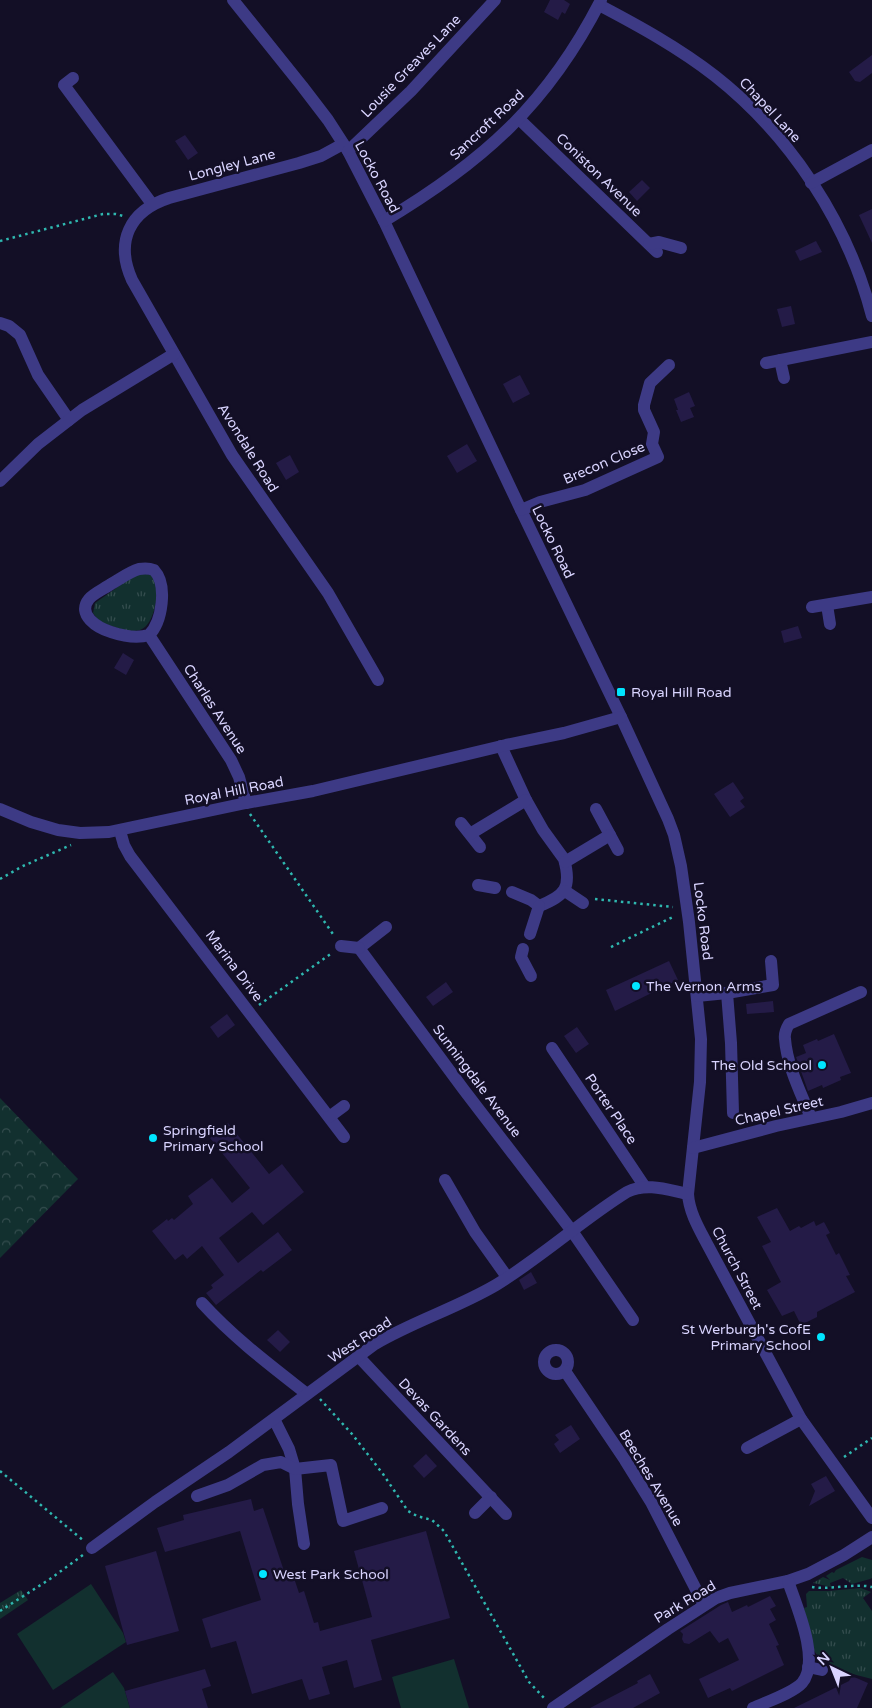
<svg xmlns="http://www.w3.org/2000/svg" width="872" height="1708" viewBox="0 0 872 1708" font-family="'Varela Round',sans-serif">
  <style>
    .grass { fill: url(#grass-tufts) }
    .forest { fill: url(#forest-crowns) }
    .garden { fill: #12302f }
    .building { fill: #241b47 }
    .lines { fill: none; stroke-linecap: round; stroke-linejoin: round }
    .path { stroke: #2fb8b0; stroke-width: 2.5; stroke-dasharray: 2.5 4; stroke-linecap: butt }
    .minor { stroke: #3d3a85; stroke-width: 12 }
    .poi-dot { fill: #00e5ff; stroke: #130f26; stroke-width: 2 }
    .labels { text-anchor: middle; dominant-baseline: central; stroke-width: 5; stroke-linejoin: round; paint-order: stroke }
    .street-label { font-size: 14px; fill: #d9d4ff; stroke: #130f26 }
    .poi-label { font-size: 14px; fill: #d9d4ff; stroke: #130f26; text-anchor: start }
  </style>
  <defs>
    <pattern id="grass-tufts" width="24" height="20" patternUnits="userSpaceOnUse" patternTransform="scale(1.25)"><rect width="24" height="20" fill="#12302f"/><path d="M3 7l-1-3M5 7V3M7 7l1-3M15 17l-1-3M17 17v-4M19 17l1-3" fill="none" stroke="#344d4e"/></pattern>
    <pattern id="forest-crowns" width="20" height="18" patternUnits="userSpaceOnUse" patternTransform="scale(1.25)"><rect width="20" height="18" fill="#12302f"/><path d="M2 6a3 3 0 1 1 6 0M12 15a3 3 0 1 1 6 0" fill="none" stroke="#344d4e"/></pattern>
  </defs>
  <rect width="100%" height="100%" fill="#130f26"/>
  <g class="grass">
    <path d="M 142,573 L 151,575 C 153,578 156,583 156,586 C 159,597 153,624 142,629 C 134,633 123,630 115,627 C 103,623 100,623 93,613 L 95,603 L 132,577 Z"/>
    <path d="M 862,1557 L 872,1560 L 872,1578 L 870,1579 L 852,1584 L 843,1578 L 830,1583 L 831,1587 L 813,1583 L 823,1577 L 830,1580 L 826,1576 L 832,1572 L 834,1573 L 836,1570 Z"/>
    <path d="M 861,1588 L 871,1592 L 863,1598 L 872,1611 L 872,1679 C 852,1674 828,1668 814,1651 L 804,1608 L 807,1607 L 806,1594 L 809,1591 L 828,1591 Z"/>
    <path d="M 21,1590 L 28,1600 L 0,1619 L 0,1603 Z"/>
  </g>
  <path class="forest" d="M 0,1098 L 78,1179 L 0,1258 Z"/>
  <g class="garden">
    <path d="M 91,1584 L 123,1633 L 126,1642 L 53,1690 L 17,1634 Z"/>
    <path d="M 454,1659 L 469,1708 L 401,1708 L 392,1677 Z"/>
    <path d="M 113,1672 L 124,1688 L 130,1708 L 60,1708 Z"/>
  </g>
  <g class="building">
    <path d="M 550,0 L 564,0 L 570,4 L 565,14 L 562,12 L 558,20 L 544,12 Z"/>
    <path d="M 872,55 L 872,73 L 860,82 L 855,81 L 849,72 Z"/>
    <path d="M 185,135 L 198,153 L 188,160 L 175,141 Z"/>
    <path d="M 642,180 L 650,188 L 637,201 L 629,192 Z"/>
    <path d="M 872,209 L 872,243 L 859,215 Z"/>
    <path d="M 816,241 L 822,252 L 800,261 L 795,251 Z"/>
    <path d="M 791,306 L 795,324 L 782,327 L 777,309 Z"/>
    <path d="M 520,375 L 530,394 L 513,403 L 503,384 Z"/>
    <path d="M 689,392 L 695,406 L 690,408 L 694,417 L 681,422 L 676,410 L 678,410 L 674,399 Z"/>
    <path d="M 467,444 L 477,461 L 457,473 L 447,456 Z"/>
    <path d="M 290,455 L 299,472 L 286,480 L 276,463 Z"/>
    <path d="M 798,626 L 802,638 L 784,643 L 781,631 Z"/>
    <path d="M 123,653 L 134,660 L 126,675 L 114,668 Z"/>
    <path d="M 733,782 L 744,798 L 740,801 L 745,807 L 730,817 L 714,794 Z"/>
    <path d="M 669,961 L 678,980 L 615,1011 L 606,990 Z"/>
    <path d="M 446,982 L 453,992 L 433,1006 L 426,997 Z"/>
    <path d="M 773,1001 L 774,1012 L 747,1014 L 746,1004 Z"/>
    <path d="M 227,1014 L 235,1025 L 218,1038 L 210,1027 Z"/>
    <path d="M 577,1027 L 589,1044 L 576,1053 L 564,1036 Z"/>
    <path d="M 834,1034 L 851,1073 L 840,1077 L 841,1080 L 823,1088 L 822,1085 L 808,1091 L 796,1057 L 806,1053 L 803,1045 L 817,1039 L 818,1041 Z"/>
    <path d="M 228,1123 L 269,1174 L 282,1164 L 304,1192 L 263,1225 L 252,1212 L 219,1238 L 238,1263 L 278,1232 L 292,1250 L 263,1272 L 261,1270 L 216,1305 L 206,1293 L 213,1288 L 211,1285 L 224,1275 L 202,1246 L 187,1259 L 183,1254 L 175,1260 L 152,1231 L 167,1219 L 168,1221 L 172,1218 L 174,1220 L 193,1204 L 188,1196 L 212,1178 L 232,1203 L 250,1188 L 210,1138 Z"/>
    <path d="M 777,1208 L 790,1231 L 799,1226 L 801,1228 L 814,1221 L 816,1226 L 824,1222 L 830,1233 L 826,1235 L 836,1255 L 839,1253 L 850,1275 L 846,1276 L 855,1292 L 817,1312 L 817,1317 L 801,1325 L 794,1311 L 782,1316 L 767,1290 L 781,1282 L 762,1246 L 771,1242 L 757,1217 Z"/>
    <path d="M 531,1272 L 537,1283 L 524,1290 L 519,1280 Z"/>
    <path d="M 278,1330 L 290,1342 L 280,1352 L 267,1340 Z"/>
    <path d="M 571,1425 L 580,1439 L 560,1453 L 554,1444 L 559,1440 L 555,1435 Z"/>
    <path d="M 426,1454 L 437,1466 L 424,1478 L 413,1466 Z"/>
    <path d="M 826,1476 L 835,1491 L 809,1506 L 815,1491 L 811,1484 Z"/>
    <path d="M 251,1499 L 254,1511 L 263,1508 L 285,1574 L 292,1572 L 299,1593 L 304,1591 L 314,1623 L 318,1622 L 320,1631 L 372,1617 L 354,1551 L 426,1531 L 450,1618 L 371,1640 L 382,1680 L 354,1688 L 347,1660 L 322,1667 L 330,1694 L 309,1700 L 302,1679 L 252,1694 L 236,1641 L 211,1648 L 202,1619 L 261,1600 L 240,1531 L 165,1552 L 157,1528 L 184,1520 L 183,1515 Z"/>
    <path d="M 156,1551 L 179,1631 L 127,1645 L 105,1566 Z"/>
    <path d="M 770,1596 L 776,1606 L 770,1609 L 776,1620 L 769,1624 L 779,1645 L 776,1646 L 784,1665 L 732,1691 L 730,1688 L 708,1698 L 699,1679 L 739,1660 L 728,1638 L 719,1643 L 710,1631 L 689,1644 L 684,1643 L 682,1639 L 683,1634 L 680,1631 L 721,1605 L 728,1602 L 732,1612 L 747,1605 L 748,1607 Z"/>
    <path d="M 205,1669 L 211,1686 L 202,1689 L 208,1708 L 130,1708 L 125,1691 Z"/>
    <path d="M 650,1674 L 660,1693 L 633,1708 L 590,1708 L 638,1683 L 637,1681 Z"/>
    <path d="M 852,1676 L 868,1683 L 857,1708 L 794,1708 L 849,1681 Z"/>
  </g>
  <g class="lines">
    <g class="path">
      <path d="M 0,241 L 103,214 L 116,214 L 123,216"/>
      <path d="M 250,814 L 335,937"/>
      <path d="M 0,879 L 23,866 L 71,845"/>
      <path d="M 595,899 L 673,907"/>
      <path d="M 611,947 L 675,916"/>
      <path d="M 259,1005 L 332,953"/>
      <path d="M 320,1399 L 352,1434 L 383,1474 L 408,1511 L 417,1516 L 432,1520 L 444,1531 L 529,1682 L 546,1700"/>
      <path d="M 844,1457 L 872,1438"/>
      <path d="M 0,1471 L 84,1541"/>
      <path d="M 812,1587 C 833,1590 854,1583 872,1587"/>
      <path d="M 0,1611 L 50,1579 L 83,1555"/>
    </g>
    <g class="minor">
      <path d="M 233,0 L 302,86 L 328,120 L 348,151 L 384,221 L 521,510 L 621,717 L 668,819 L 674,835 L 681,866 L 689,922 L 701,1039 L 700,1082 L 688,1194 C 689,1211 698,1227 706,1242 L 801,1419 L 872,1518"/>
      <path d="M 599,5 C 639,26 679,48 715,76 C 790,135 848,223 872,316"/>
      <path d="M 73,78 L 64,85 L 152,204"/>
      <path d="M 519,119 L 657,252"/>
      <path d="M 343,144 L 321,156 L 299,163 L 169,198 C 129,211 115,242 132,280 L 232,455 L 328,593 L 378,680"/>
      <path d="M 348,151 L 411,91 L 495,0"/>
      <path d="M 811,183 L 872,150"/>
      <path d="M 384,221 C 483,162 548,104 601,0"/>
      <path d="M 649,244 L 659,242 L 681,248"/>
      <path d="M 0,323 L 9,326 L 20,335 L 38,375 L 69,420"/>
      <path d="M 780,360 L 784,378"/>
      <path d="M 766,363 L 872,342"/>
      <path d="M 0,481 L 38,444 L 82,410 L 174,354"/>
      <path d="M 521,510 L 540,502 L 585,490 L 658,457 L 652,444 L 654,432 L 644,410 L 644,405 L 650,383 L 669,365"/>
      <path d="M 827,605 L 830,624"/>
      <path d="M 812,607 L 872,597"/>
      <path d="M 149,635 C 162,622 168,585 154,570 C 149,568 145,568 139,569 C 129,572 120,579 111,584 C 104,589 94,593 89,599 C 76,615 98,628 111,632 C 123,636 136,639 149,635 L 231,760 L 239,777 L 246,803"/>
      <path d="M 501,746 L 526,800 L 543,830 L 564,859 C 572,888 565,896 539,906"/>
      <path d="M 0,809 L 31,822 L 58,830 L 80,833 L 109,832 L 246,803 L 313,791 L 506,745 L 564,733 L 621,717"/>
      <path d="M 596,809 L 618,850"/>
      <path d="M 461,823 L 480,847"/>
      <path d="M 120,831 L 124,845 L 130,856 L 344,1137"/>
      <path d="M 470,834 L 526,800"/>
      <path d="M 565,862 L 610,835"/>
      <path d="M 478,885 L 495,888"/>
      <path d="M 565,891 L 583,903"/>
      <path d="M 512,892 L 531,900 L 539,906"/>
      <path d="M 386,927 L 359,948 L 464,1090 L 572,1231 L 633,1320"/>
      <path d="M 530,934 L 539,906"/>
      <path d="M 341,946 L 359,948"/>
      <path d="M 523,949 L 521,957 L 531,976"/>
      <path d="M 727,993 L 731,1043 L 733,1113"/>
      <path d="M 697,996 L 727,993 L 773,985 L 771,961"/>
      <path d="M 552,1048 L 645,1187"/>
      <path d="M 329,1117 L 344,1106"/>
      <path d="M 811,1118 C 801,1093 787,1066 785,1039 C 784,1033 786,1029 789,1024 L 861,992"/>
      <path d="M 693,1148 L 776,1126 L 841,1112 L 872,1103"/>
      <path d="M 445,1180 L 475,1232 L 507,1277"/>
      <path d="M 202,1303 C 234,1338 270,1365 307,1394"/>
      <circle cx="556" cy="1362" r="12"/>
      <path d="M 358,1356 L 506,1514"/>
      <path d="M 565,1371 L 625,1460 L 651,1502 L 704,1605"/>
      <path d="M 274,1419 L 289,1449 L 295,1469 L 298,1504 L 304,1544"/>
      <path d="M 747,1448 L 801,1419"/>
      <path d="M 197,1496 L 228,1485 L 263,1465 L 281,1462 L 295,1469 L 331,1465 L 343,1521 L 382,1508"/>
      <path d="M 475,1513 L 491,1497"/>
      <path d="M 92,1548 L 155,1502 L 229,1452 L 375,1344 C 414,1321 457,1308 496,1285 C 542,1257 582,1220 627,1192 C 647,1182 668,1190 688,1194"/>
      <path d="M 808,1667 L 822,1670"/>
      <path d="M 553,1708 L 668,1629 L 716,1598 L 730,1593 L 788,1581 L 808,1574 L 844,1555 L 872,1537"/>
      <path d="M 753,1708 C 766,1702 793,1693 802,1683 C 821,1661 796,1605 788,1581"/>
    </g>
  </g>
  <g class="poi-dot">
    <rect x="616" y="687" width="10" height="10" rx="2.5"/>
    <circle cx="636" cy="986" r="5"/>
    <circle cx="822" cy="1065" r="5"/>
    <circle cx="153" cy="1138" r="5"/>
    <circle cx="821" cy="1337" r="5"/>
    <circle cx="263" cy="1574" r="5"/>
  </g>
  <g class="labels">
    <g class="street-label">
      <text transform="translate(411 66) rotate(-46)">Lousie Greaves Lane</text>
      <text transform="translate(770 110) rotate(47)">Chapel Lane</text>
      <text transform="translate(487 125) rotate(-43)">Sancroft Road</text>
      <text transform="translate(232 165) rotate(-15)">Longley Lane</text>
      <text transform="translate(599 175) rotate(44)">Coniston Avenue</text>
      <text transform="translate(377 177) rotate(62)">Locko Road</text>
      <text transform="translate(248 448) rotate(58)">Avondale Road</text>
      <text transform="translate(604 463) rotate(-23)">Brecon Close</text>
      <text transform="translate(553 542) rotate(64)">Locko Road</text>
      <text transform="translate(215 709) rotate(57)">Charles Avenue</text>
      <text transform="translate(234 791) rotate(-11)">Royal Hill Road</text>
      <text transform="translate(703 921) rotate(83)">Locko Road</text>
      <text transform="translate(234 966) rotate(53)">Marina Drive</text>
      <text transform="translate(477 1081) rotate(53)">Sunningdale Avenue</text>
      <text transform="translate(611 1109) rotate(56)">Porter Place</text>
      <text transform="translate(779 1111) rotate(-13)">Chapel Street</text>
      <text transform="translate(737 1268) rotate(62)">Church Street</text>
      <text transform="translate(360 1340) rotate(-33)">West Road</text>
      <text transform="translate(435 1417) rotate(47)">Devas Gardens</text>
      <text transform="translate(651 1478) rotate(59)">Beeches Avenue</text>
      <text transform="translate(685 1602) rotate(-31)">Park Road</text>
    </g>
    <g class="poi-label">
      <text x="631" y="692">Royal Hill Road</text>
      <text x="646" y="986">The Vernon Arms</text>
      <text x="812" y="1065" text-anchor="end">The Old School</text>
      <text x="163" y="1130">Springfield<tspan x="163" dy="16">Primary School</tspan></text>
      <text x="811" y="1329" text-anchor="end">St Werburgh's CofE<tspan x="811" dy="16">Primary School</tspan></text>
      <text x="273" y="1574">West Park School</text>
    </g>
  </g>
  <g transform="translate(832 1668) rotate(317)" stroke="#130f26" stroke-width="4" paint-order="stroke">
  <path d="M0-4L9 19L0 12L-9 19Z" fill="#d9d4ff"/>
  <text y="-8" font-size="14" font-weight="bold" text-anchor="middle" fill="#d9d4ff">N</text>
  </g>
</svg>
